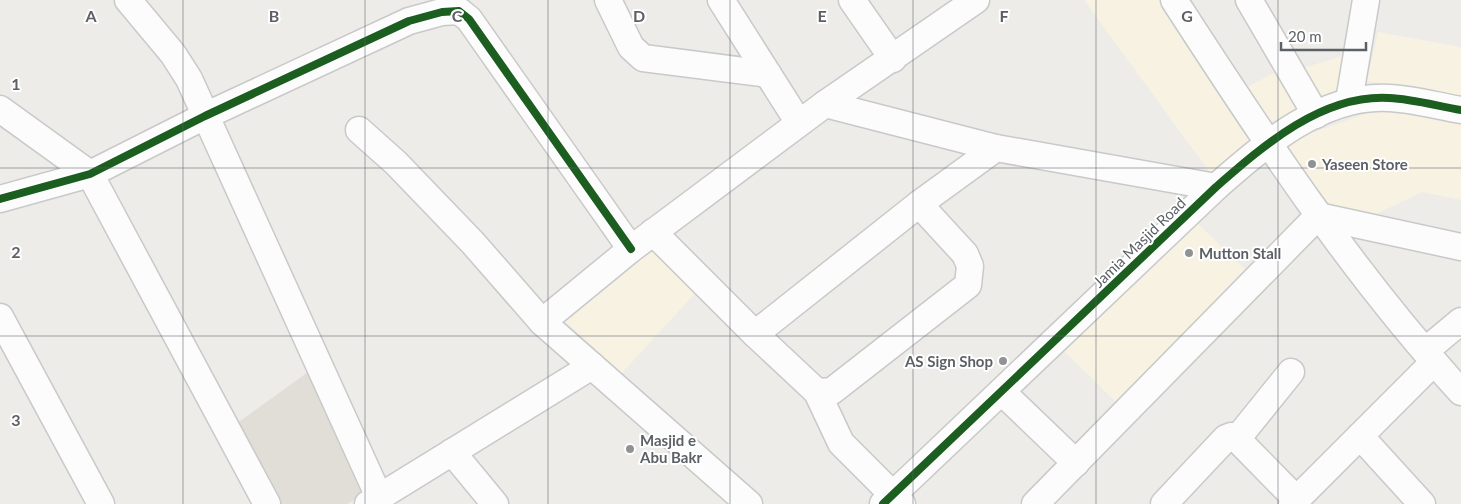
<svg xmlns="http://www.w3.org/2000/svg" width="1461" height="504" viewBox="0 0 1461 504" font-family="Lato,sans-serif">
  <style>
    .commercial { fill: #f7f2e2 }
    .education { fill: #e1ded8 }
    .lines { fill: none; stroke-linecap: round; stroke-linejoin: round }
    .street-casing { stroke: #c9c9c9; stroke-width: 29 }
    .street { stroke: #fcfcfc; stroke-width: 26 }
    .cycleway-casing { stroke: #fff; stroke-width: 11 }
    .cycleway { stroke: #1b5e20; stroke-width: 8 }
    .grid { fill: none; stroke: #5d6166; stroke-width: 1; stroke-opacity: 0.55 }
    .poi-dot { fill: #909294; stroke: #fff; stroke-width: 2 }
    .labels { text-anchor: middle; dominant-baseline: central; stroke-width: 4; stroke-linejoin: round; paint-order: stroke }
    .poi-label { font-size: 15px; font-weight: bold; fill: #5d6166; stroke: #fff; text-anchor: start }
    .street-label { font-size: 15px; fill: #5d6166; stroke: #fff }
    .grid-label { font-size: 16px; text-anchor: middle; font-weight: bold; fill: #5d6166; stroke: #fff; stroke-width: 4; stroke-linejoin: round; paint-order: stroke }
  </style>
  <rect width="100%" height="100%" fill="#eeece8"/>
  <g class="commercial">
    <path d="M 1084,0 L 1168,0 L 1261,142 L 1216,181 Z"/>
    <path d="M 1378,32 L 1461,47 L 1461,97 L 1367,81 Z"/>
    <path d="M 1349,54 L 1349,91 L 1320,104 L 1303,68 Z"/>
    <path d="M 1285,67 L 1309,107 L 1267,123 L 1246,88 Z"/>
    <path d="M 1379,109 L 1461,124 L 1461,200 L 1422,192 L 1364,220 L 1324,213 L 1281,144 Z"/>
    <path d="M 1194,220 L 1252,276 L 1122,408 L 1061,348 Z"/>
    <path d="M 653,242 L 700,288 L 622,373 L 561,318 Z"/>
  </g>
  <path class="education" d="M 308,372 L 362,495 L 347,504 L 278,504 L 236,424 Z"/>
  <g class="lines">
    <defs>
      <g id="street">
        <path d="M 128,0 L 173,54 L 189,79 L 379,497"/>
        <path d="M 608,0 L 631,47 L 643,58 L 768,74"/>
        <path d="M 721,0 L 799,123"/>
        <path d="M 852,0 L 893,59"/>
        <path d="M 1174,0 C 1262,136 1351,272 1461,392"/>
        <path d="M 1249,0 L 1316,115"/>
        <path d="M 1349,101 L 1366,0"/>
        <path d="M 825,104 L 996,148 L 1216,187"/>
        <path d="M 0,109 L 90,174 L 267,504"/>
        <path d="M 359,130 L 396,163 L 473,243 L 542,322 L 749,504"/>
        <path d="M 0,199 L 90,174 L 205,116 L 409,21 L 442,12 L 459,11 L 469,19 L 631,249"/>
        <path d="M 653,232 L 755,334 L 817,392 L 832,391 L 968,285 L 970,266 L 965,254 L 919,204"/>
        <path d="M 0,317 L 101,504"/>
        <path d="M 542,322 L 631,249 L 825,104 L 976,0"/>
        <path d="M 755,334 L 919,204 L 996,148"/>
        <path d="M 1425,351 L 1461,321"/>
        <path d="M 817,392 L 841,443 L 902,504"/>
        <path d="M 1002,392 L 1076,463"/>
        <path d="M 1360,436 L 1422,504"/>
        <path d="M 1237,439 L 1291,372"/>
        <path d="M 452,452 L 495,504"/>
        <path d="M 368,504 L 592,366"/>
        <path d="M 883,504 L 1216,187 C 1263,146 1322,94 1389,98 C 1413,99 1437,106 1461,110"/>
        <path d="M 1035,504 L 1318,216 L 1461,247"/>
        <path d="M 1164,504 L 1226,438 L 1231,436 L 1237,439 L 1296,499"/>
        <path d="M 1292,504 L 1434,362"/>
      </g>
    </defs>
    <use href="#street" class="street-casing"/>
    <use href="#street" class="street"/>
    <defs>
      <g id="cycleway">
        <path d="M 0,199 L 90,174 L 205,116 L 409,21 L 442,12 L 459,11 L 469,19 L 631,249"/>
        <path d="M 883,504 L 1216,187 C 1263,146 1322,94 1389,98 C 1413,99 1437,106 1461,110"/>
      </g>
    </defs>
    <use href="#cycleway" class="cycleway-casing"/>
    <use href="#cycleway" class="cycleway"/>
  </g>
  <path class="grid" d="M 183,0 L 183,504M 365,0 L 365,504M 548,0 L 548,504M 730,0 L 730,504M 913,0 L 913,504M 1096,0 L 1096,504M 1278,0 L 1278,504M 0,168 L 1461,168M 0,336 L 1461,336"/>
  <g class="poi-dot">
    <circle cx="1312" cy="164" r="5"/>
    <circle cx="1189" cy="253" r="5"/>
    <circle cx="1003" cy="361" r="5"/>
    <circle cx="630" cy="449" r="5"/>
  </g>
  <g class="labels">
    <g class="poi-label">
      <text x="1322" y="164">Yaseen Store</text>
      <text x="1199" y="253">Mutton Stall</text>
      <text x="993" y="361" text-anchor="end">AS Sign Shop</text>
      <text x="640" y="440">Masjid e<tspan x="640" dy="17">Abu Bakr</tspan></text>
    </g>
    <g class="street-label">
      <text transform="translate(1139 242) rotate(-44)">Jamia Masjid Road</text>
    </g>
  </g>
  <g class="grid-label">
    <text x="91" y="22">A</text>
    <text x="274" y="22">B</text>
    <text x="457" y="22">C</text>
    <text x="639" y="22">D</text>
    <text x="822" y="22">E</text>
    <text x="1004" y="22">F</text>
    <text x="1187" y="22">G</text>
    <text x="16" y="90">1</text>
    <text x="16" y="258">2</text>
    <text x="16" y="426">3</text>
  </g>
  <path d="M1281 42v8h85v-8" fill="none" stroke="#5d6166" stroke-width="2.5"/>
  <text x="1288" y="42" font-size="15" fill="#5d6166" stroke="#ffffff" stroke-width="4" paint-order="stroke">20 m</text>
</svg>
